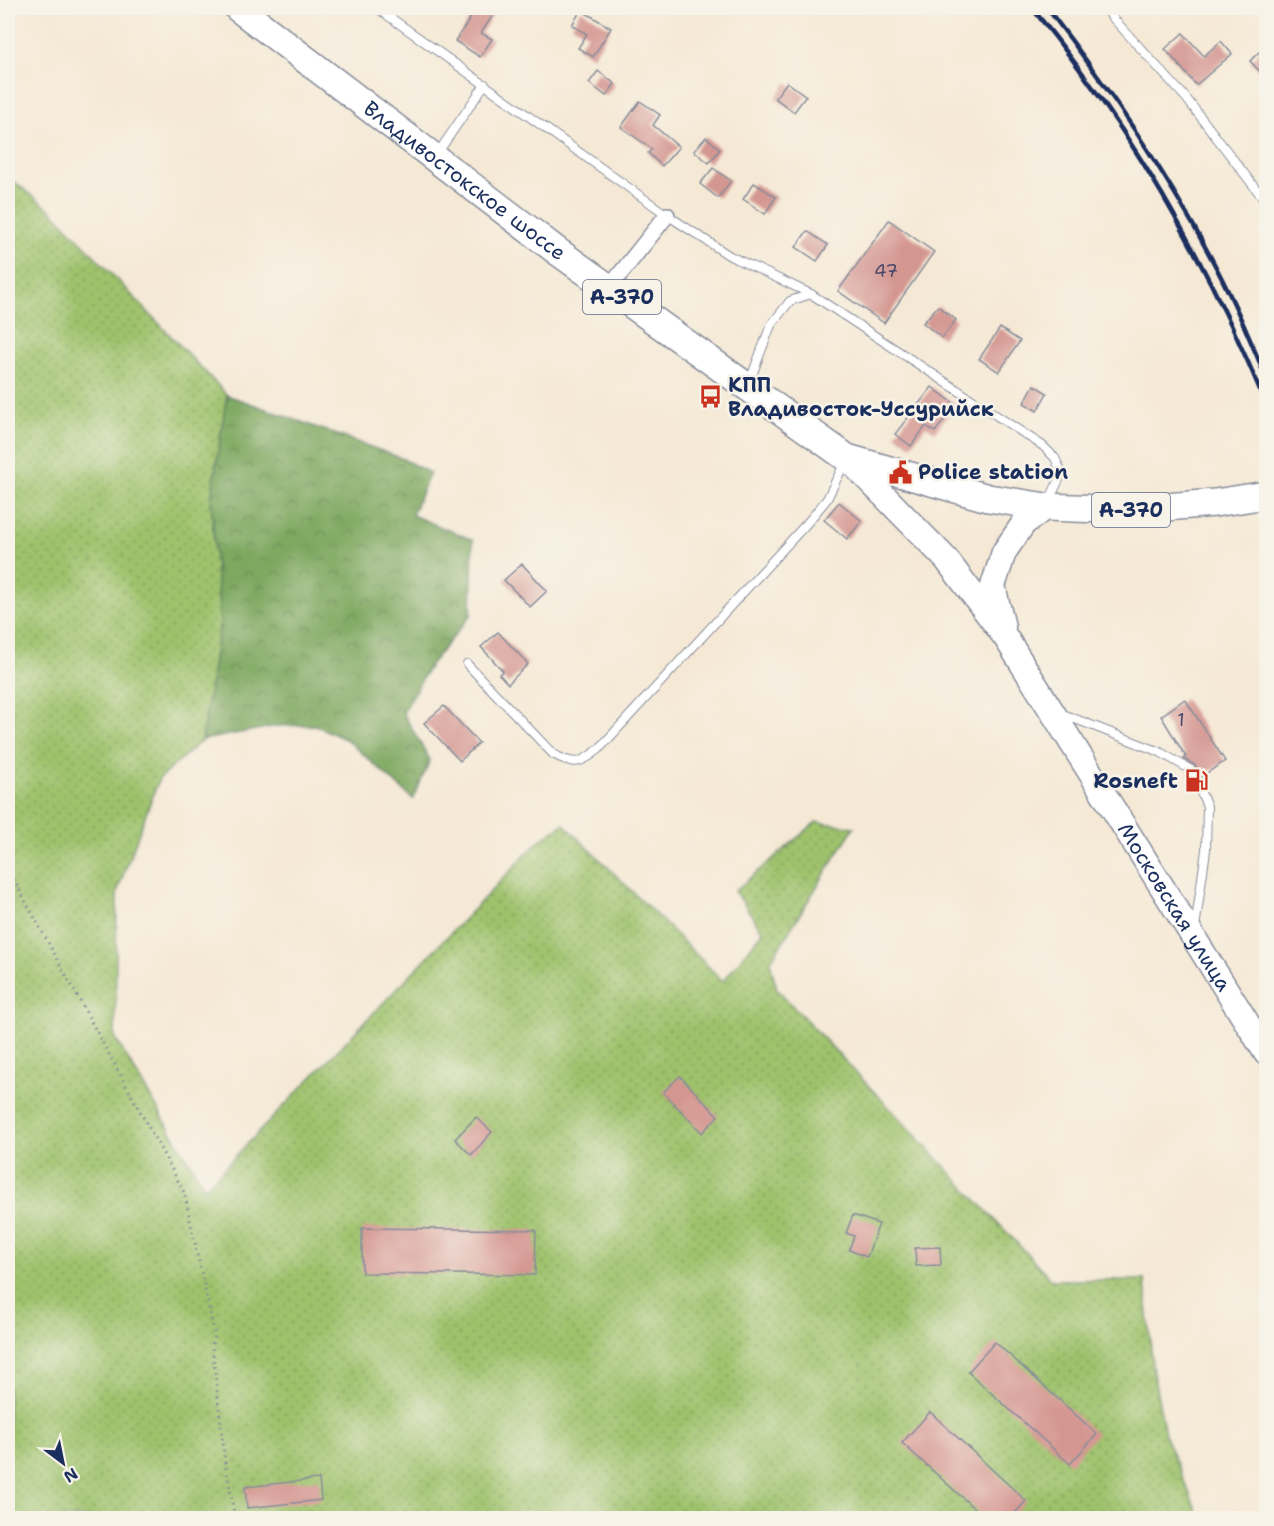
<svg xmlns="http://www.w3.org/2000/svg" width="1274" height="1526" viewBox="0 0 1274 1526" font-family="'Shantell Sans',sans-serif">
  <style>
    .grass { fill: url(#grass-dots); stroke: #5c7865; stroke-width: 1.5 }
    .forest { fill: url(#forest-crowns); stroke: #4c6c5f; stroke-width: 1.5 }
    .building { fill: #d49691 }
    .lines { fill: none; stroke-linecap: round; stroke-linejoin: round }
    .lane-casing { stroke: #888c9a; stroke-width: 10 }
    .street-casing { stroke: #888c9a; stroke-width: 18 }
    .primary-casing { stroke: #888c9a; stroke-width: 27 }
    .highway-casing { stroke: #888c9a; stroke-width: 30 }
    .path { stroke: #888c9a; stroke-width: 3; stroke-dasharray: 1.5 4.5; stroke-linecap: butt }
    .lane { stroke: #fff; stroke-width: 8 }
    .street { stroke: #fff; stroke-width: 15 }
    .primary { stroke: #fff; stroke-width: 24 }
    .highway { stroke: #fff; stroke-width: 27 }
    .rail { stroke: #1b2f5e; stroke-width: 4.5 }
    .labels { text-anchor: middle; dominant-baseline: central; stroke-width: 5; stroke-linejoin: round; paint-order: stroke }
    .number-label { font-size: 18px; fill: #49496b }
    .shield { fill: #f7f3e8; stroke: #5d6a87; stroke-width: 1.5 }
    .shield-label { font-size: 20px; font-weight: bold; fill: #1b2f5e }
    .street-label { font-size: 21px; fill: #1b2f5e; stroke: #f7f3e8 }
    .poi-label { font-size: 21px; font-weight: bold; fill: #1b2f5e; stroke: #f7f3e8; text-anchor: start }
  </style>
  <defs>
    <pattern id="grass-dots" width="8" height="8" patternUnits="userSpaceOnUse" patternTransform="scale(1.5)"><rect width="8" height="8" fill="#9ec26c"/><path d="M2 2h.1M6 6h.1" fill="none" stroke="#809e5c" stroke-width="1.8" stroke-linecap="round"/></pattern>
    <pattern id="forest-crowns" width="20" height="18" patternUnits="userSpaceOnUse" patternTransform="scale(1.5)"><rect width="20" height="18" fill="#7ea860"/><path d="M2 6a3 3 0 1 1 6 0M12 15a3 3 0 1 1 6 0" fill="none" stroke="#668952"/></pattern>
  </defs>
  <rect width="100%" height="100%" fill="#f7f3e8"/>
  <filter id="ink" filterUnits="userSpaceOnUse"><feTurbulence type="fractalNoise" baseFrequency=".0167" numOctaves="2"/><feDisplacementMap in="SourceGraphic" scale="12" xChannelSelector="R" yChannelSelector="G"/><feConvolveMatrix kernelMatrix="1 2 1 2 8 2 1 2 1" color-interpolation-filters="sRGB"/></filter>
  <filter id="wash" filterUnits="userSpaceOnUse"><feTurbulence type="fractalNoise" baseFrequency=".008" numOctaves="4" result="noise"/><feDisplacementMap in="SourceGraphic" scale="24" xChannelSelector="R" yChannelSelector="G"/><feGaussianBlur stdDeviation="1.35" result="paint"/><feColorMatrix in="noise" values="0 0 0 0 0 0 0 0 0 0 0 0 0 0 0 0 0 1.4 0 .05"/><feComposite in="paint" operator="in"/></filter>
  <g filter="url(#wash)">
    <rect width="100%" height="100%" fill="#f5e9d5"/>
    <path class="grass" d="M 8,177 L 52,211 L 227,395 L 211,499 L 220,622 L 202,740 L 159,779 L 117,892 L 115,1038 L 205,1188 L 540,840 L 564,824 L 723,981 L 763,932 L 735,891 L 816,822 L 854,827 L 770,962 L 777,989 L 1052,1280 L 1145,1280 L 1153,1373 L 1166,1439 L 1200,1518 L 8,1518 Z"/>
    <path class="forest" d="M 227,395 L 401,458 L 430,473 L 412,515 L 473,540 L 471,615 L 430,665 L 403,713 L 430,760 L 413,799 L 347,740 L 315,725 L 277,726 L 202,740 L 220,622 L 211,499 Z"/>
    <g id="blocks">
      <g class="building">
        <path d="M 477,8 L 498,8 L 481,33 L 492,39 L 480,57 L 455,41 Z"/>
        <path d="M 581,10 L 611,28 L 593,57 L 578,48 L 587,34 L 572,25 Z"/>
        <path d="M 1183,33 L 1204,56 L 1221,41 L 1232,54 L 1196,85 L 1165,49 Z"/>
        <path d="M 1266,45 L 1266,78 L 1250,61 Z"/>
        <path d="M 598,71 L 615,84 L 606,96 L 589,83 Z"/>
        <path d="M 787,82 L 806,96 L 794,112 L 775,98 Z"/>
        <path d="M 640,101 L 660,115 L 653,125 L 679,147 L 662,166 L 648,153 L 652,149 L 621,127 Z"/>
        <path d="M 706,137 L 720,149 L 709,163 L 694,151 Z"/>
        <path d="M 713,168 L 731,181 L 718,198 L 700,184 Z"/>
        <path d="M 754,183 L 776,197 L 765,214 L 743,199 Z"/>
        <path d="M 889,220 L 934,252 L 884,323 L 838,291 Z"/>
        <path d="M 807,231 L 828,245 L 817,261 L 796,247 Z"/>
        <path d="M 938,306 L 956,320 L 942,338 L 923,323 Z"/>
        <path d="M 1000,328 L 1020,341 L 999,372 L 979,359 Z"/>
        <path d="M 1034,385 L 1047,393 L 1037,411 L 1024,403 Z"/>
        <path d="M 932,387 L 956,405 L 935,432 L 926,426 L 911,446 L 895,434 Z"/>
        <path d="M 839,502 L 862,521 L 847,539 L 824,520 Z"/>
        <path d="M 522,564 L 547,591 L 530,607 L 504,580 Z"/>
        <path d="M 498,632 L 528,664 L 508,684 L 499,674 L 503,671 L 481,647 Z"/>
        <path d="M 1185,699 L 1225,761 L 1201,777 L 1195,765 L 1184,759 L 1186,757 L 1161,716 Z"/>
        <path d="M 444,706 L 479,743 L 460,761 L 424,723 Z"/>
        <path d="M 680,1076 L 718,1116 L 702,1133 L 663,1092 Z"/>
        <path d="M 476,1117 L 492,1132 L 471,1155 L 455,1139 Z"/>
        <path d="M 853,1215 L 879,1224 L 867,1257 L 849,1250 L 854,1236 L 846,1233 Z"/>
        <path d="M 362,1228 L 536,1230 L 535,1275 L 362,1273 Z"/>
        <path d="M 940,1247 L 941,1265 L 916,1266 L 915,1248 Z"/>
        <path d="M 995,1342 L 1097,1434 L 1070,1464 L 968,1372 Z"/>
        <path d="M 930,1412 L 1026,1501 L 1010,1518 L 985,1518 L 902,1443 Z"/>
        <path d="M 319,1479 L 321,1500 L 247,1508 L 245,1487 Z"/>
      </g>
    </g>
  </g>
  <g filter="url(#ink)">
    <use href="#blocks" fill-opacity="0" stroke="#888c9a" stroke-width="1.5"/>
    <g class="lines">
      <defs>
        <g id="lane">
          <path d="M 377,8 L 667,215 L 730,256 L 811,294 L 1043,446 L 1055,458 L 1062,473 L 1048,503"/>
          <path d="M 1107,8 L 1111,16 L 1186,98 L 1266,202"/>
          <path d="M 1261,8 L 1266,13"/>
          <path d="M 437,154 L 485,84"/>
          <path d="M 749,383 L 771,325 L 790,301 L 811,294"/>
          <path d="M 467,664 L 553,754 C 575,766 580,764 599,749 L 808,522 L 827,499 L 845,462"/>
          <path d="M 1060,713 L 1160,752 L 1191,770 L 1207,806 L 1206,850 L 1195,928"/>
        </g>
        <path id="street" d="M 609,288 L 667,215"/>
        <g id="primary">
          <path id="s1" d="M 847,458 L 946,559 L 1006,638 L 1266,1053"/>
          <path d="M 1003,627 L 993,586 L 1004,552 L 1024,523 L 1046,507"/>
        </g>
        <g id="highway">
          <path id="s2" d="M 238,8 L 557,251 L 847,458 L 988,498 L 1046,507 L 1128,510 L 1215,503 L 1266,495"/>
        </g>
      </defs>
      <use href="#lane" class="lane-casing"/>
      <use href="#street" class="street-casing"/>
      <use href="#primary" class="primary-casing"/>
      <use href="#highway" class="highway-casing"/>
      <path class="path" d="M 8,869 L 184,1192 L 215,1336 L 212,1345 L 225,1462 L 235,1518"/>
      <use href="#lane" class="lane"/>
      <use href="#street" class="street"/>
      <use href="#primary" class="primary"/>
      <use href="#highway" class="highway"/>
      <g class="rail">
        <path d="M 1032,8 C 1130,127 1207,261 1266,404"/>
        <path d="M 1047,8 C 1107,86 1163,167 1209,254 C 1231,294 1249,336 1266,378"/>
      </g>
    </g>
  </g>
  <defs>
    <symbol id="bus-bare" viewBox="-9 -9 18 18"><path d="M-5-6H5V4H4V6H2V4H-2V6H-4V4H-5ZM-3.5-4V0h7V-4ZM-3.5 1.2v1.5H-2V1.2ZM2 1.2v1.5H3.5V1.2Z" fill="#c8321e" stroke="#f7f3e8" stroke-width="2.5" paint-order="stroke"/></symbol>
    <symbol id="civic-bare" viewBox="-9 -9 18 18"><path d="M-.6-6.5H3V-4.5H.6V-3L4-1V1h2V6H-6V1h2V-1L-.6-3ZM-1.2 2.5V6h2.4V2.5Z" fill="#c8321e" stroke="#f7f3e8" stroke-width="2.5" paint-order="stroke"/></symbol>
    <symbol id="fuel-bare" viewBox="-9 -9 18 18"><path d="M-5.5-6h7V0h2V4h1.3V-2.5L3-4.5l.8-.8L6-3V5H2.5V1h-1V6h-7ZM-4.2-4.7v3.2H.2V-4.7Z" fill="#c8321e" stroke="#f7f3e8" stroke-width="2.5" paint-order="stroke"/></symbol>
  </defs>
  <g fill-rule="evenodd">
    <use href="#bus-bare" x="694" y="380" width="33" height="33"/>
    <use href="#civic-bare" x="884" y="456" width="33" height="33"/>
    <use href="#fuel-bare" x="1180" y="764" width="33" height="33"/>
  </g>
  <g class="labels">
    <g class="number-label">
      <text x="886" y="271">47</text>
      <text x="1181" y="720">1</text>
    </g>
    <g class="shield">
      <rect x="583" y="280" width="78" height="34" rx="4.5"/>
      <rect x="1092" y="493" width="78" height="34" rx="4.5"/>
    </g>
    <g class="shield-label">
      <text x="622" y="297">А-370</text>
      <text x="1131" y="510">А-370</text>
    </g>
    <g class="street-label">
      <text stroke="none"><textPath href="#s2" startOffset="285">Владивостокское шоссе</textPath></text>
      <text stroke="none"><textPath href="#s1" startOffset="558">Московская улица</textPath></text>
    </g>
    <g class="poi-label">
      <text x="728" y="385">КПП<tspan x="728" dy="24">Владивосток-Уссурийск</tspan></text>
      <text x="918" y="472">Police station</text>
      <text x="1178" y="781" text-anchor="end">Rosneft</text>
    </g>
  </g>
  <rect width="1274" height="1526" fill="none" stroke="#f7f3e8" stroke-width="30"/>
  <g transform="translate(63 1463) rotate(148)" stroke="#f7f3e8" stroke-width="4.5" paint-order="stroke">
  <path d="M0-4.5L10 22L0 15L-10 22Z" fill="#1b2f5e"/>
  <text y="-9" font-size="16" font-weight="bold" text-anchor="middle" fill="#1b2f5e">N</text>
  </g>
</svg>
